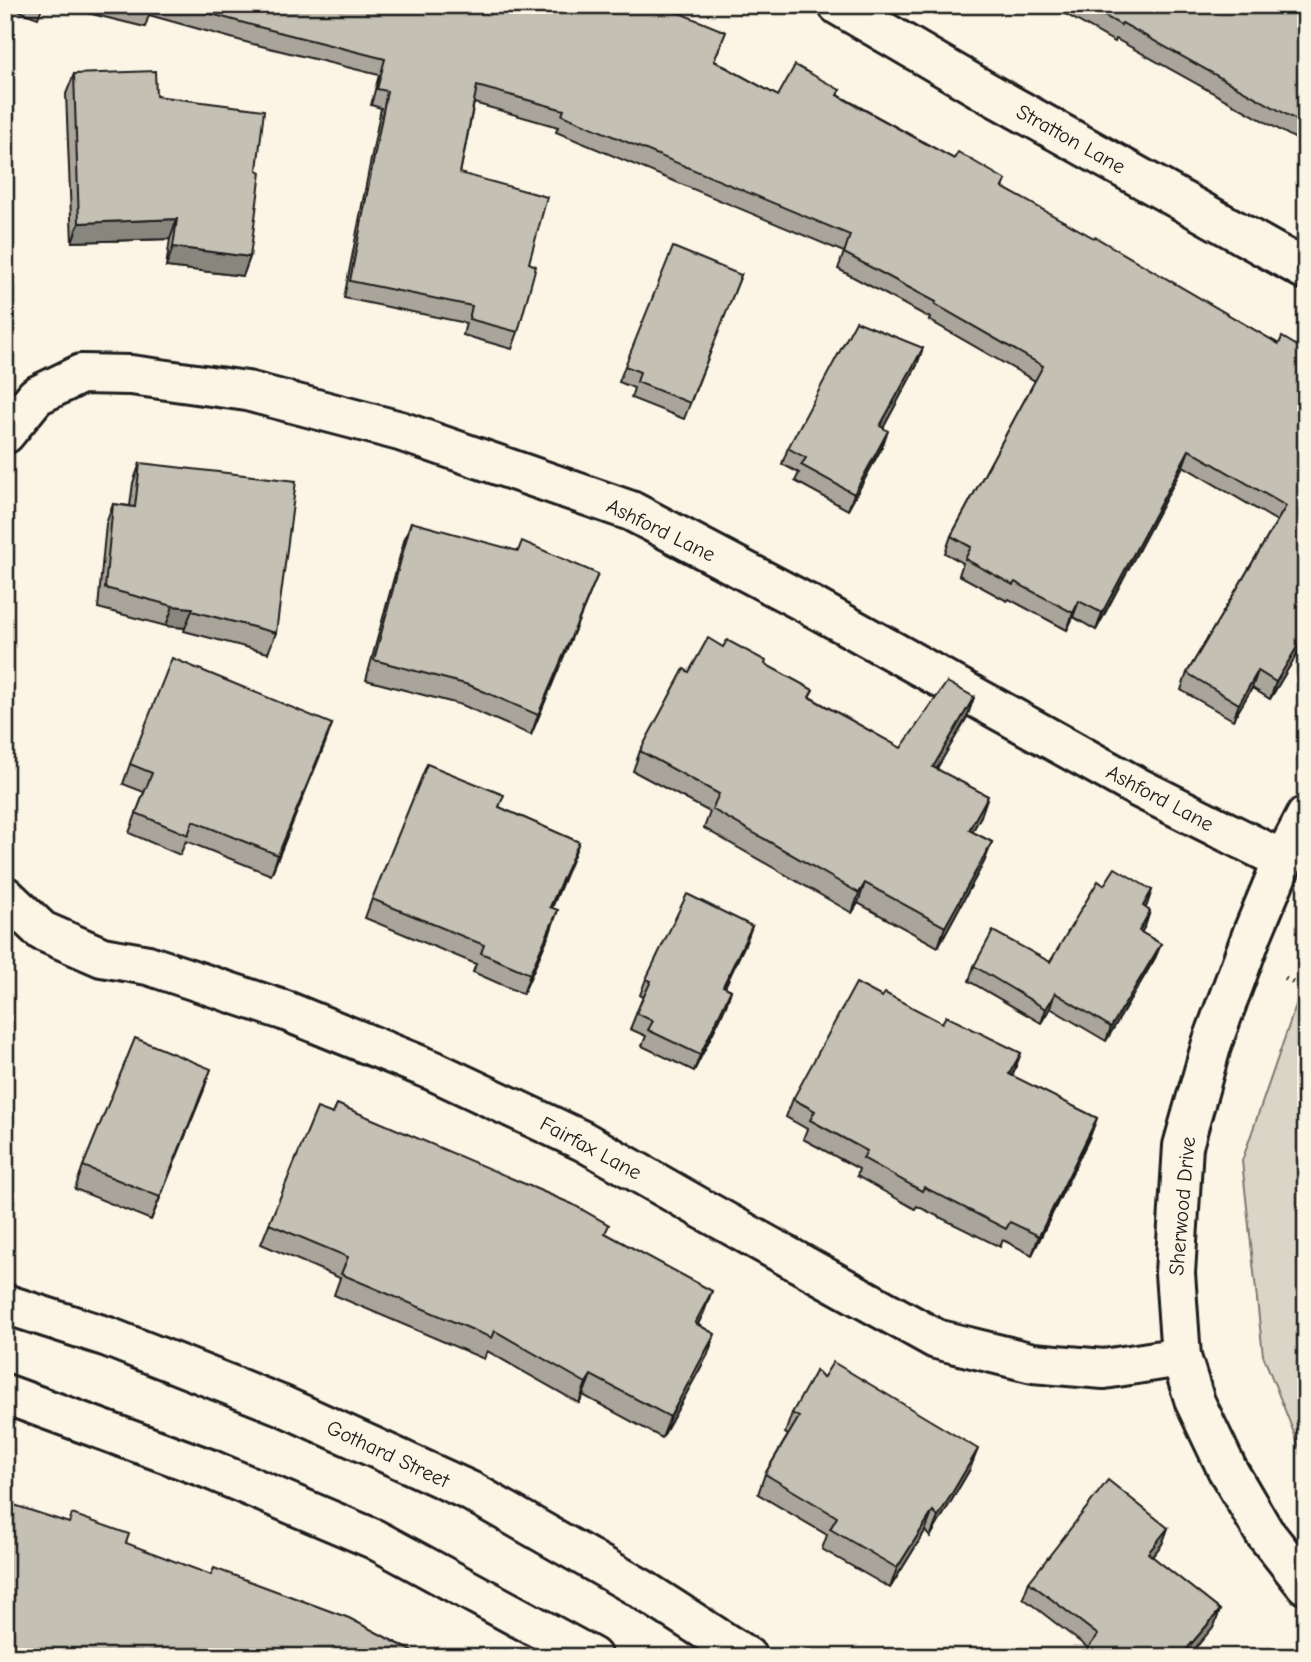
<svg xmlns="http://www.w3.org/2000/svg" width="1311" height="1662" viewBox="0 0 1311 1662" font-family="'Comic Neue',sans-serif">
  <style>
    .green { fill: #dbd5c8; stroke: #7c7872; stroke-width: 2 }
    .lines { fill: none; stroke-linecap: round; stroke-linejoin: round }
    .minor-casing { stroke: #1c1c1c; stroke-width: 44 }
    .tertiary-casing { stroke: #1c1c1c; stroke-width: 44 }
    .path { stroke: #1c1c1c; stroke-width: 4.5; stroke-dasharray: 2 5; stroke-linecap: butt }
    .minor { stroke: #fcf5e5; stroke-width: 38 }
    .tertiary { stroke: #fcf5e5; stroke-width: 38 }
    .wall { fill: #a9a59a; stroke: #1c1c1c; stroke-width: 2 }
    .shaded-wall { fill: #89867d; stroke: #1c1c1c; stroke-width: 2 }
    .building { fill: #c4c0b3; stroke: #1c1c1c; stroke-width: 2 }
    .labels { text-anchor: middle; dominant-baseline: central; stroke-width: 5; stroke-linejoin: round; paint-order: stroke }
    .street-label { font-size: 21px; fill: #1c1c1c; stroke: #fcf5e5 }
  </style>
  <rect width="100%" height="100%" fill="#fcf5e5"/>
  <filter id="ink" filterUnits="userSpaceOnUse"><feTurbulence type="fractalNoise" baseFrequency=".0143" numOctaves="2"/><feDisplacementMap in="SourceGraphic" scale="14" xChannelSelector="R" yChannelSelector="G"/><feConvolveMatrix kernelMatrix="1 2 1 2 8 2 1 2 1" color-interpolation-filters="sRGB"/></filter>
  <g filter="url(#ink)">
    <path class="green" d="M 1306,976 L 1306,1463 L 1263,1355 L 1242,1161 Z"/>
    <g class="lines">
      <defs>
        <g id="minor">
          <path d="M 838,5 L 983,90 L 1306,270"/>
          <path d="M 5,434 L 36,396 L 81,374 L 131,375 L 247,391 L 400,431 L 631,511 L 806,603 L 1139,788 L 1283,860"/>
          <path d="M 1306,816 L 1283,860 L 1253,932 L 1212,1043 L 1183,1146 L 1175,1273 L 1181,1357 L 1195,1402 L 1227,1469 L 1264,1532 L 1306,1585"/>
          <path d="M 5,896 L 42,931 L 102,957 L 148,965 L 286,1011 L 434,1071 L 583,1141 L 704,1210 L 936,1339 L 1033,1363 L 1104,1369 L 1181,1357"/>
        </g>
        <g id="tertiary">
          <path d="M 5,1304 L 108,1337 L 283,1406 L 472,1492 L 640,1588 L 747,1657"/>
          <path d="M 5,1394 L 209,1469 L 374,1539 L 592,1657"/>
        </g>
      </defs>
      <use href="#minor" class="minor-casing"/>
      <use href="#tertiary" class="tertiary-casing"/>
      <path class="path" d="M 1285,978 L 1306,989"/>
      <use href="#minor" class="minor"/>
      <use href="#tertiary" class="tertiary"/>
    </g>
    <g class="wall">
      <path d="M 5,5 L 43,5 L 38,18 L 11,8 L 8,16 L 5,15 Z"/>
      <path d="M 55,5 L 660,5 L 715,61 L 778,96 L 840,90 L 838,95 L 954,159 L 1006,180 L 1003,188 L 1279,344 L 1306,639 L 1270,699 L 1252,688 L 1233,720 L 1181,690 L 1187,673 L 1277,521 L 1183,466 L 1096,630 L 1073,617 L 1067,630 L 1009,599 L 1007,601 L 959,575 L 963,563 L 945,553 L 951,536 L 1035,381 L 929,320 L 930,318 L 838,269 L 844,252 L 556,132 L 558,127 L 474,103 L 460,173 L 529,263 L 518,332 L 512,349 L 463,335 L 466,323 L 344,298 L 381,108 L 371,105 L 379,75 L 249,43 L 149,15 L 145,27 Z"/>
      <path d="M 1058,5 L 1306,5 L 1306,143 L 1297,138 L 1296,139 L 1116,39 L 1115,42 L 1062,12 L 1063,8 Z"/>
      <path d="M 74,74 L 156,96 L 257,170 L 250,257 L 243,276 L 166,267 L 170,239 L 72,242 L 66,94 Z"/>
      <path d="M 741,275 L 684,419 L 631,398 L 634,388 L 619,382 L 625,366 Z"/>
      <path d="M 917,365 L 883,428 L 882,447 L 848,510 L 795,481 L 799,473 L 782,464 L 788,448 Z"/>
      <path d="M 140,463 L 276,633 L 268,653 L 184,631 L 185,628 L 166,626 L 98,608 L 106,524 L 113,504 L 130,506 L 133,483 Z"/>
      <path d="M 411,522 L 590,593 L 531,735 L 462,705 L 366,680 L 404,541 Z"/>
      <path d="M 723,647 L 765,664 L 810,697 L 901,748 L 974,697 L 967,717 L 937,768 L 981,816 L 972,832 L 992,842 L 984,862 L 938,947 L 858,903 L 852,913 L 704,828 L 710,812 L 633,771 L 640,751 L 689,672 Z"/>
      <path d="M 332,724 L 271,875 L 186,841 L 180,855 L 129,833 L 144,792 L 123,784 L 130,764 Z"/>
      <path d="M 499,807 L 579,842 L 571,862 L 552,908 L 551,930 L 523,994 L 473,972 L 476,964 L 365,918 L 372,899 Z"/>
      <path d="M 1104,885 L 1152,890 L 1145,908 L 1150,911 L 1145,926 L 1141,932 L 1161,944 L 1155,958 L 1106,1041 L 1050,1008 L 1041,1023 L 969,981 L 974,966 L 1050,962 Z"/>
      <path d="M 752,926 L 746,942 L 725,987 L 731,990 L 726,1006 L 694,1071 L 642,1046 L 646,1036 L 630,1029 L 643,997 L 640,995 L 646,979 Z"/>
      <path d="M 882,997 L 942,1023 L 1021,1053 L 1012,1076 L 1097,1118 L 1090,1136 L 1032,1255 L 1003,1240 L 1000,1247 L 917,1206 L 915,1209 L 857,1176 L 859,1169 L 803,1139 L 807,1129 L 786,1117 L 793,1099 Z"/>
      <path d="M 203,1092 L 151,1220 L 75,1189 L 83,1166 Z"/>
      <path d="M 269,1224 L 606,1234 L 704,1312 L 698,1324 L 708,1354 L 662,1438 L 583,1395 L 579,1403 L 487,1351 L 484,1359 L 334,1295 L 340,1278 L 261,1244 Z"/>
      <path d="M 823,1378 L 970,1469 L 930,1537 L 925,1531 L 890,1588 L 822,1549 L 827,1535 L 758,1494 L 765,1474 L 788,1435 L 785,1433 L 792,1413 Z"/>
      <path d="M 1168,1528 L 1162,1544 L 1152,1557 L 1220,1610 L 1214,1626 L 1088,1648 L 1023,1598 L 1029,1582 Z"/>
    </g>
    <g class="shaded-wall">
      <path d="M 177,219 L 170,239 L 72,242 L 79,223 Z"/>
      <path d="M 173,247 L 250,257 L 243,276 L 166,267 Z"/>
      <path d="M 923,348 L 917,365 L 875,443 L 880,426 Z"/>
      <path d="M 888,431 L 882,447 L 848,510 L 854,494 Z"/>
      <path d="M 1189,450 L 1183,466 L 1096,630 L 1102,613 Z"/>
      <path d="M 598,574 L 590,593 L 531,735 L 538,715 Z"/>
      <path d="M 1079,601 L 1073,617 L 1067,630 L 1073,613 Z"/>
      <path d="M 173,606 L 193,608 L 185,628 L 166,626 Z"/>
      <path d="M 1306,632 L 1306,639 L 1270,699 L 1276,682 Z"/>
      <path d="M 1258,671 L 1252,688 L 1233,720 L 1239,704 Z"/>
      <path d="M 974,697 L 967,717 L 926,787 L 933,767 Z"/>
      <path d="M 332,724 L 325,744 L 271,875 L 278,855 Z"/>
      <path d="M 988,796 L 981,816 L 962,850 L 969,830 Z"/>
      <path d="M 579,842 L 571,862 L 543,927 L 550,907 Z"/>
      <path d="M 992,842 L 984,862 L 938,947 L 945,927 Z"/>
      <path d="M 865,883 L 858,903 L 852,913 L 859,893 Z"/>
      <path d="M 1152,890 L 1147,905 L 1138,921 L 1143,906 Z"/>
      <path d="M 558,910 L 551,930 L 523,994 L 530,974 Z"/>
      <path d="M 1150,911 L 1145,926 L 1134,945 L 1139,931 Z"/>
      <path d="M 752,926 L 746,942 L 717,1002 L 723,986 Z"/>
      <path d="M 1161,944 L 1155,958 L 1106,1041 L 1111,1027 Z"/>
      <path d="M 731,990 L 726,1006 L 694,1071 L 700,1055 Z"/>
      <path d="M 1055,993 L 1050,1008 L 1041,1023 L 1046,1009 Z"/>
      <path d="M 10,1020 L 5,1034 L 5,1026 Z"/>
      <path d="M 1021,1053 L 1014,1071 L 1002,1093 L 1009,1074 Z"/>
      <path d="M 211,1069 L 203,1092 L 151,1220 L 160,1197 Z"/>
      <path d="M 1097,1118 L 1090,1136 L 1032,1255 L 1039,1236 Z"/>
      <path d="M 712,1291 L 704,1312 L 688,1343 L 695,1323 Z"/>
      <path d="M 715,1334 L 708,1354 L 662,1438 L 670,1417 Z"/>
      <path d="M 591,1375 L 583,1395 L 579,1403 L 586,1383 Z"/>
      <path d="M 978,1449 L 970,1469 L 930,1537 L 938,1517 Z"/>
      <path d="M 933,1511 L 925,1531 L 890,1588 L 897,1568 Z"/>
      <path d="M 1168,1528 L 1162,1544 L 1142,1569 L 1148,1553 Z"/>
      <path d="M 1220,1610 L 1214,1626 L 1188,1657 L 1180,1657 Z"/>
    </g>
    <g class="building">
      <path d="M 129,5 L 150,5 L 151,11 Z"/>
      <path d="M 179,5 L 660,5 L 726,32 L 714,61 L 778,96 L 795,65 L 840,90 L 837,95 L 954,159 L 958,152 L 1006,180 L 1002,187 L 1094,238 L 1095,237 L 1279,344 L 1282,337 L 1306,351 L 1306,632 L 1276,682 L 1258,671 L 1239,704 L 1187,673 L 1286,506 L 1189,450 L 1102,613 L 1079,601 L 1073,613 L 1015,582 L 1013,585 L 965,559 L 971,547 L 951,536 L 1043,366 L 935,304 L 936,302 L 844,253 L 850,235 L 562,115 L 564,110 L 477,86 L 460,173 L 547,197 L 529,263 L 536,266 L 518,332 L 469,319 L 472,306 L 350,281 L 387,91 L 377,89 L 385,59 L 255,26 Z"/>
      <path d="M 1085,5 L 1306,5 L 1306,124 L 1303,122 L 1302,123 L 1122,23 L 1121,25 Z"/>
      <path d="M 155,71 L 156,96 L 264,110 L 257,170 L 261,172 L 250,257 L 173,247 L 177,219 L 79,223 L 74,74 Z"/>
      <path d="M 673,247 L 741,275 L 690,403 L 637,382 L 640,372 L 625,366 Z"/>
      <path d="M 856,321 L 923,348 L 880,426 L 888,431 L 854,494 L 801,465 L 806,458 L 788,448 Z"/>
      <path d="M 140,463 L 296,481 L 276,633 L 192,611 L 193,608 L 173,606 L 105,588 L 113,504 L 135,507 Z"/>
      <path d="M 411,522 L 518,551 L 522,541 L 598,574 L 538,715 L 469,685 L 374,660 Z"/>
      <path d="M 708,638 L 723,647 L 727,640 L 766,661 L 765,664 L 813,690 L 809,697 L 901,748 L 947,682 L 974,697 L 933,767 L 988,796 L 969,830 L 992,842 L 945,927 L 865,883 L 859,893 L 712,809 L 719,794 L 640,751 L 684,669 L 689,672 Z"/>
      <path d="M 172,658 L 332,724 L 278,855 L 193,821 L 188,835 L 136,813 L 152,773 L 130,764 Z"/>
      <path d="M 427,764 L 504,795 L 499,807 L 579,842 L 550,907 L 558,910 L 530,974 L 481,953 L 484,945 L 372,899 Z"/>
      <path d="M 1115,868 L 1152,890 L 1143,906 L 1150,911 L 1139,931 L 1161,944 L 1111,1027 L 1055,993 L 1046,1009 L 974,966 L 993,931 L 1050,962 L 1098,881 L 1104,885 Z"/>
      <path d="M 687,894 L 752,926 L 723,986 L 731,990 L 700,1055 L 648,1030 L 653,1021 L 636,1013 L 651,981 L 646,979 Z"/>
      <path d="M 856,983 L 882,997 L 885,993 L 942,1023 L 946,1016 L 1021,1053 L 1009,1074 L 1097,1118 L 1039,1236 L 1010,1222 L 1006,1229 L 924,1187 L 922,1191 L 863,1158 L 867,1151 L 810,1120 L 815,1111 L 793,1099 Z"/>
      <path d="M 5,1016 L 10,1020 L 5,1026 Z"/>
      <path d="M 135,1038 L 211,1069 L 160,1197 L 83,1166 Z"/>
      <path d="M 337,1104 L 572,1204 L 609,1225 L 605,1233 L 712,1291 L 695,1323 L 715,1334 L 670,1417 L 591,1375 L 586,1383 L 495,1331 L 492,1338 L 341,1274 L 348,1257 L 269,1224 L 317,1108 L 333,1114 Z"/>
      <path d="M 833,1362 L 978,1449 L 938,1517 L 933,1511 L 897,1568 L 830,1529 L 837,1517 L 765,1474 L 799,1417 L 792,1413 L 816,1370 L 823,1378 Z"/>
      <path d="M 1108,1480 L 1168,1528 L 1148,1553 L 1220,1610 L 1180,1657 L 1081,1657 L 1098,1635 L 1029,1582 Z"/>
      <path d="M 5,1502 L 69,1523 L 72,1514 L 129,1534 L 126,1543 L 211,1575 L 214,1568 L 349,1618 L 416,1653 L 414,1657 L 5,1657 Z"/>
    </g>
  </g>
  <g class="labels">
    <g class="street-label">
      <text transform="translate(1071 139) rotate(29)">Stratton Lane</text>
      <text transform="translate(661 530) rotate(26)">Ashford Lane</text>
      <text transform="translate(1160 798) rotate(28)">Ashford Lane</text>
      <text transform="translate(591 1148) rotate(28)">Fairfax Lane</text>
      <text transform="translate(1182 1206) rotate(-85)">Sherwood Drive</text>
      <text transform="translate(388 1454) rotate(25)">Gothard Street</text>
    </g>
  </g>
  <rect width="1311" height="1662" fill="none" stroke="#fcf5e5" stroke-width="28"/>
  <rect x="14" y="14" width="1283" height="1634" fill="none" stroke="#1c1c1c" stroke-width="2.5" filter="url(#ink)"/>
</svg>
